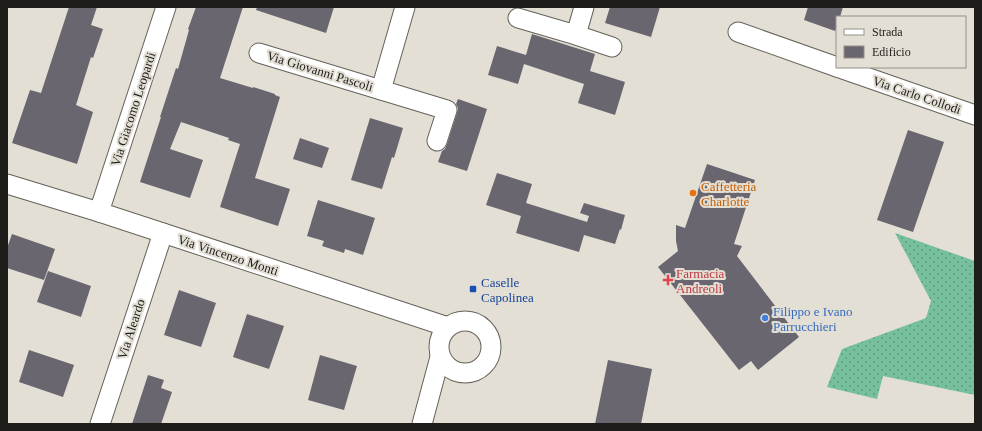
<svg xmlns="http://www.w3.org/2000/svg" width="982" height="431" viewBox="0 0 982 431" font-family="'Times New Roman',serif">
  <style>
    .grass { fill: url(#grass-dots) }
    .building { fill: #69666f }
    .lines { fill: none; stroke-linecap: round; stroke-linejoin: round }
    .street-casing { stroke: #65625a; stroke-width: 21 }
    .street { stroke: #fff; stroke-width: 19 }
    .food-dot { fill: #e8710a; stroke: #e3dfd5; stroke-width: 1.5 }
    .health-dot { fill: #e0444e; stroke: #e3dfd5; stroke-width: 1.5 }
    .transit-dot { fill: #1a4fb4; stroke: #e3dfd5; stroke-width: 1.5 }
    .shop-dot { fill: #3f7fe0; stroke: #e3dfd5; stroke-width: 1.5 }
    .labels { text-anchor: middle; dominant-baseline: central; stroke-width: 4; stroke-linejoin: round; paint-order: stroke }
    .street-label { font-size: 13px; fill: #1f1d1a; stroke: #e3dfd5 }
    .food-label { font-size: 13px; fill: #c56008; stroke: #e3dfd5; text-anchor: start }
    .health-label { font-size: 13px; fill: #be3a42; stroke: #e3dfd5; text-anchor: start }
    .transit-label { font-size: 13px; fill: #164399; stroke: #e3dfd5; text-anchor: start }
    .shop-label { font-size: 13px; fill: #366cbe; stroke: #e3dfd5; text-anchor: start }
  </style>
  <defs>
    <pattern id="grass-dots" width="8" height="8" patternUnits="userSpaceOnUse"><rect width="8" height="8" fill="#76c09e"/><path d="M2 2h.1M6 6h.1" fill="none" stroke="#609b80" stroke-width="1.8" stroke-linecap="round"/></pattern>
  </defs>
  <rect width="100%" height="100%" fill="#e3dfd5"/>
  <path class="grass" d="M 895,233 L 975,261 L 975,395 L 883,376 L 877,399 L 827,387 L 842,349 L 926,318 L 931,301 Z"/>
  <g class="building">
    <path d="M 69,7 L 97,7 L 91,25 L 103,29 L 93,58 L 91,57 L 76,105 L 93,112 L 77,164 L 12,143 L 30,90 L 41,93 Z"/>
    <path d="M 196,7 L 243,7 L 220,78 L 253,88 L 253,87 L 275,94 L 275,95 L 280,97 L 255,178 L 290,189 L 278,226 L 220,207 L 240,144 L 228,140 L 229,138 L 181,122 L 170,149 L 203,160 L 190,198 L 140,182 L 161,117 L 160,117 L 176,68 L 178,69 L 189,30 L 188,29 Z"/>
    <path d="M 257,7 L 334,7 L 326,33 L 256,10 Z"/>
    <path d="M 610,7 L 660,7 L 651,37 L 605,23 Z"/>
    <path d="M 808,7 L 843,7 L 840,17 L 837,17 L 837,25 L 835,31 L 804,20 Z"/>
    <path d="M 532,34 L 595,54 L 590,71 L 625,82 L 615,115 L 578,103 L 584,84 L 524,64 L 518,84 L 488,75 L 497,46 L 526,55 Z"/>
    <path d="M 458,99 L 487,109 L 467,171 L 438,162 L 442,151 L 445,149 L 447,144 L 457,113 L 458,108 L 456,104 Z"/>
    <path d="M 370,118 L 403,128 L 394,158 L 392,157 L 382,189 L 351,180 Z"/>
    <path d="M 908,130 L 944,142 L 913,232 L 877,220 Z"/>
    <path d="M 300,138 L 329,148 L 322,168 L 293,159 Z"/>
    <path d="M 707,164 L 755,180 L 734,244 L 742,246 L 737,256 L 799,337 L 758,370 L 751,361 L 739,370 L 658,267 L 678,251 L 676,241 L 676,225 L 685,228 Z"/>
    <path d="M 497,173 L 532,184 L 526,203 L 587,222 L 589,216 L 580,213 L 584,203 L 625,215 L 621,230 L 620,229 L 615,244 L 584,235 L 579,252 L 516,233 L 521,216 L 486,205 Z"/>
    <path d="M 318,200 L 375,218 L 363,255 L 345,249 L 344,253 L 322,246 L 324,241 L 307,236 Z"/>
    <path d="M 12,234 L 55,249 L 44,280 L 7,268 L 7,248 Z"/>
    <path d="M 48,271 L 91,286 L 81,317 L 37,302 Z"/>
    <path d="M 179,290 L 216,303 L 201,347 L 164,335 Z"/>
    <path d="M 247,314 L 284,326 L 269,369 L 233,357 Z"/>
    <path d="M 29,350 L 74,365 L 63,397 L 19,382 Z"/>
    <path d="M 320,355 L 357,366 L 344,410 L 308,400 Z"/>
    <path d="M 608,360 L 652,369 L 641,424 L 595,424 Z"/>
    <path d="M 148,375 L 164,380 L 161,388 L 172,392 L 161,424 L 132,424 Z"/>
  </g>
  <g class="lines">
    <defs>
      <g id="street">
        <path d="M 405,7 L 381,90 L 447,110 L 437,141"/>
        <path d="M 518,18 L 576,35 L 584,7"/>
        <path d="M 738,32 L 837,67"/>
        <path d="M 576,35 L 612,47"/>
        <path d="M 259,53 L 381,90"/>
        <path d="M 837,67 L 975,115"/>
        <path d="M 7,184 L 99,212 L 163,233 L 448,327"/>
        <path d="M 99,212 L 166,7"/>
        <circle cx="465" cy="347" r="26"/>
        <path d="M 100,424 L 163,233"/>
        <path d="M 422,424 L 440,357"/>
      </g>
    </defs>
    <use href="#street" class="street-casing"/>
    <use href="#street" class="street"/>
  </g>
  <circle class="food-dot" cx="693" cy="193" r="4"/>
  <path class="health-dot" d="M666 274h4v4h4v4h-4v4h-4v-4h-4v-4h4z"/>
  <rect class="transit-dot" x="469" y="285" width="8" height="8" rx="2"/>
  <circle class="shop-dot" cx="765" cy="318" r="4"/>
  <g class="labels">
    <g class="street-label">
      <text transform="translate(320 71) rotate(17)">Via Giovanni Pascoli</text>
      <text transform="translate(917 95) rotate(19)">Via Carlo Collodi</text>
      <text transform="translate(133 109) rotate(-72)">Via Giacomo Leopardi</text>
      <text transform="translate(228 255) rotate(18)">Via Vincenzo Monti</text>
      <text transform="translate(131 329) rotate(-72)">Via Aleardo</text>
    </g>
    <g class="food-label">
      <text x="701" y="186">Caffetteria<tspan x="701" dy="15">Charlotte</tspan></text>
    </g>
    <g class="health-label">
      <text x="676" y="273">Farmacia<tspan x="676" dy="15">Andreoli</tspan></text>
    </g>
    <g class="transit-label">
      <text x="481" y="282">Caselle<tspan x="481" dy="15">Capolinea</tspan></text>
    </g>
    <g class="shop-label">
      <text x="773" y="311">Filippo e Ivano<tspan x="773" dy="15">Parrucchieri</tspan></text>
    </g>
  </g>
  <rect width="982" height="431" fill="none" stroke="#1f1d1a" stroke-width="16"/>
  <rect x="836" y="16" width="130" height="52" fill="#e3dfd5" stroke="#95918a"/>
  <rect x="844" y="29" width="20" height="6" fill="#ffffff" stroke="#95918a"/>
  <text x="872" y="36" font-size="12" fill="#1f1d1a">Strada</text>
  <rect x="844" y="46" width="20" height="12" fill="#69666f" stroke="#95918a"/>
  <text x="872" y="56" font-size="12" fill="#1f1d1a">Edificio</text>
</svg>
